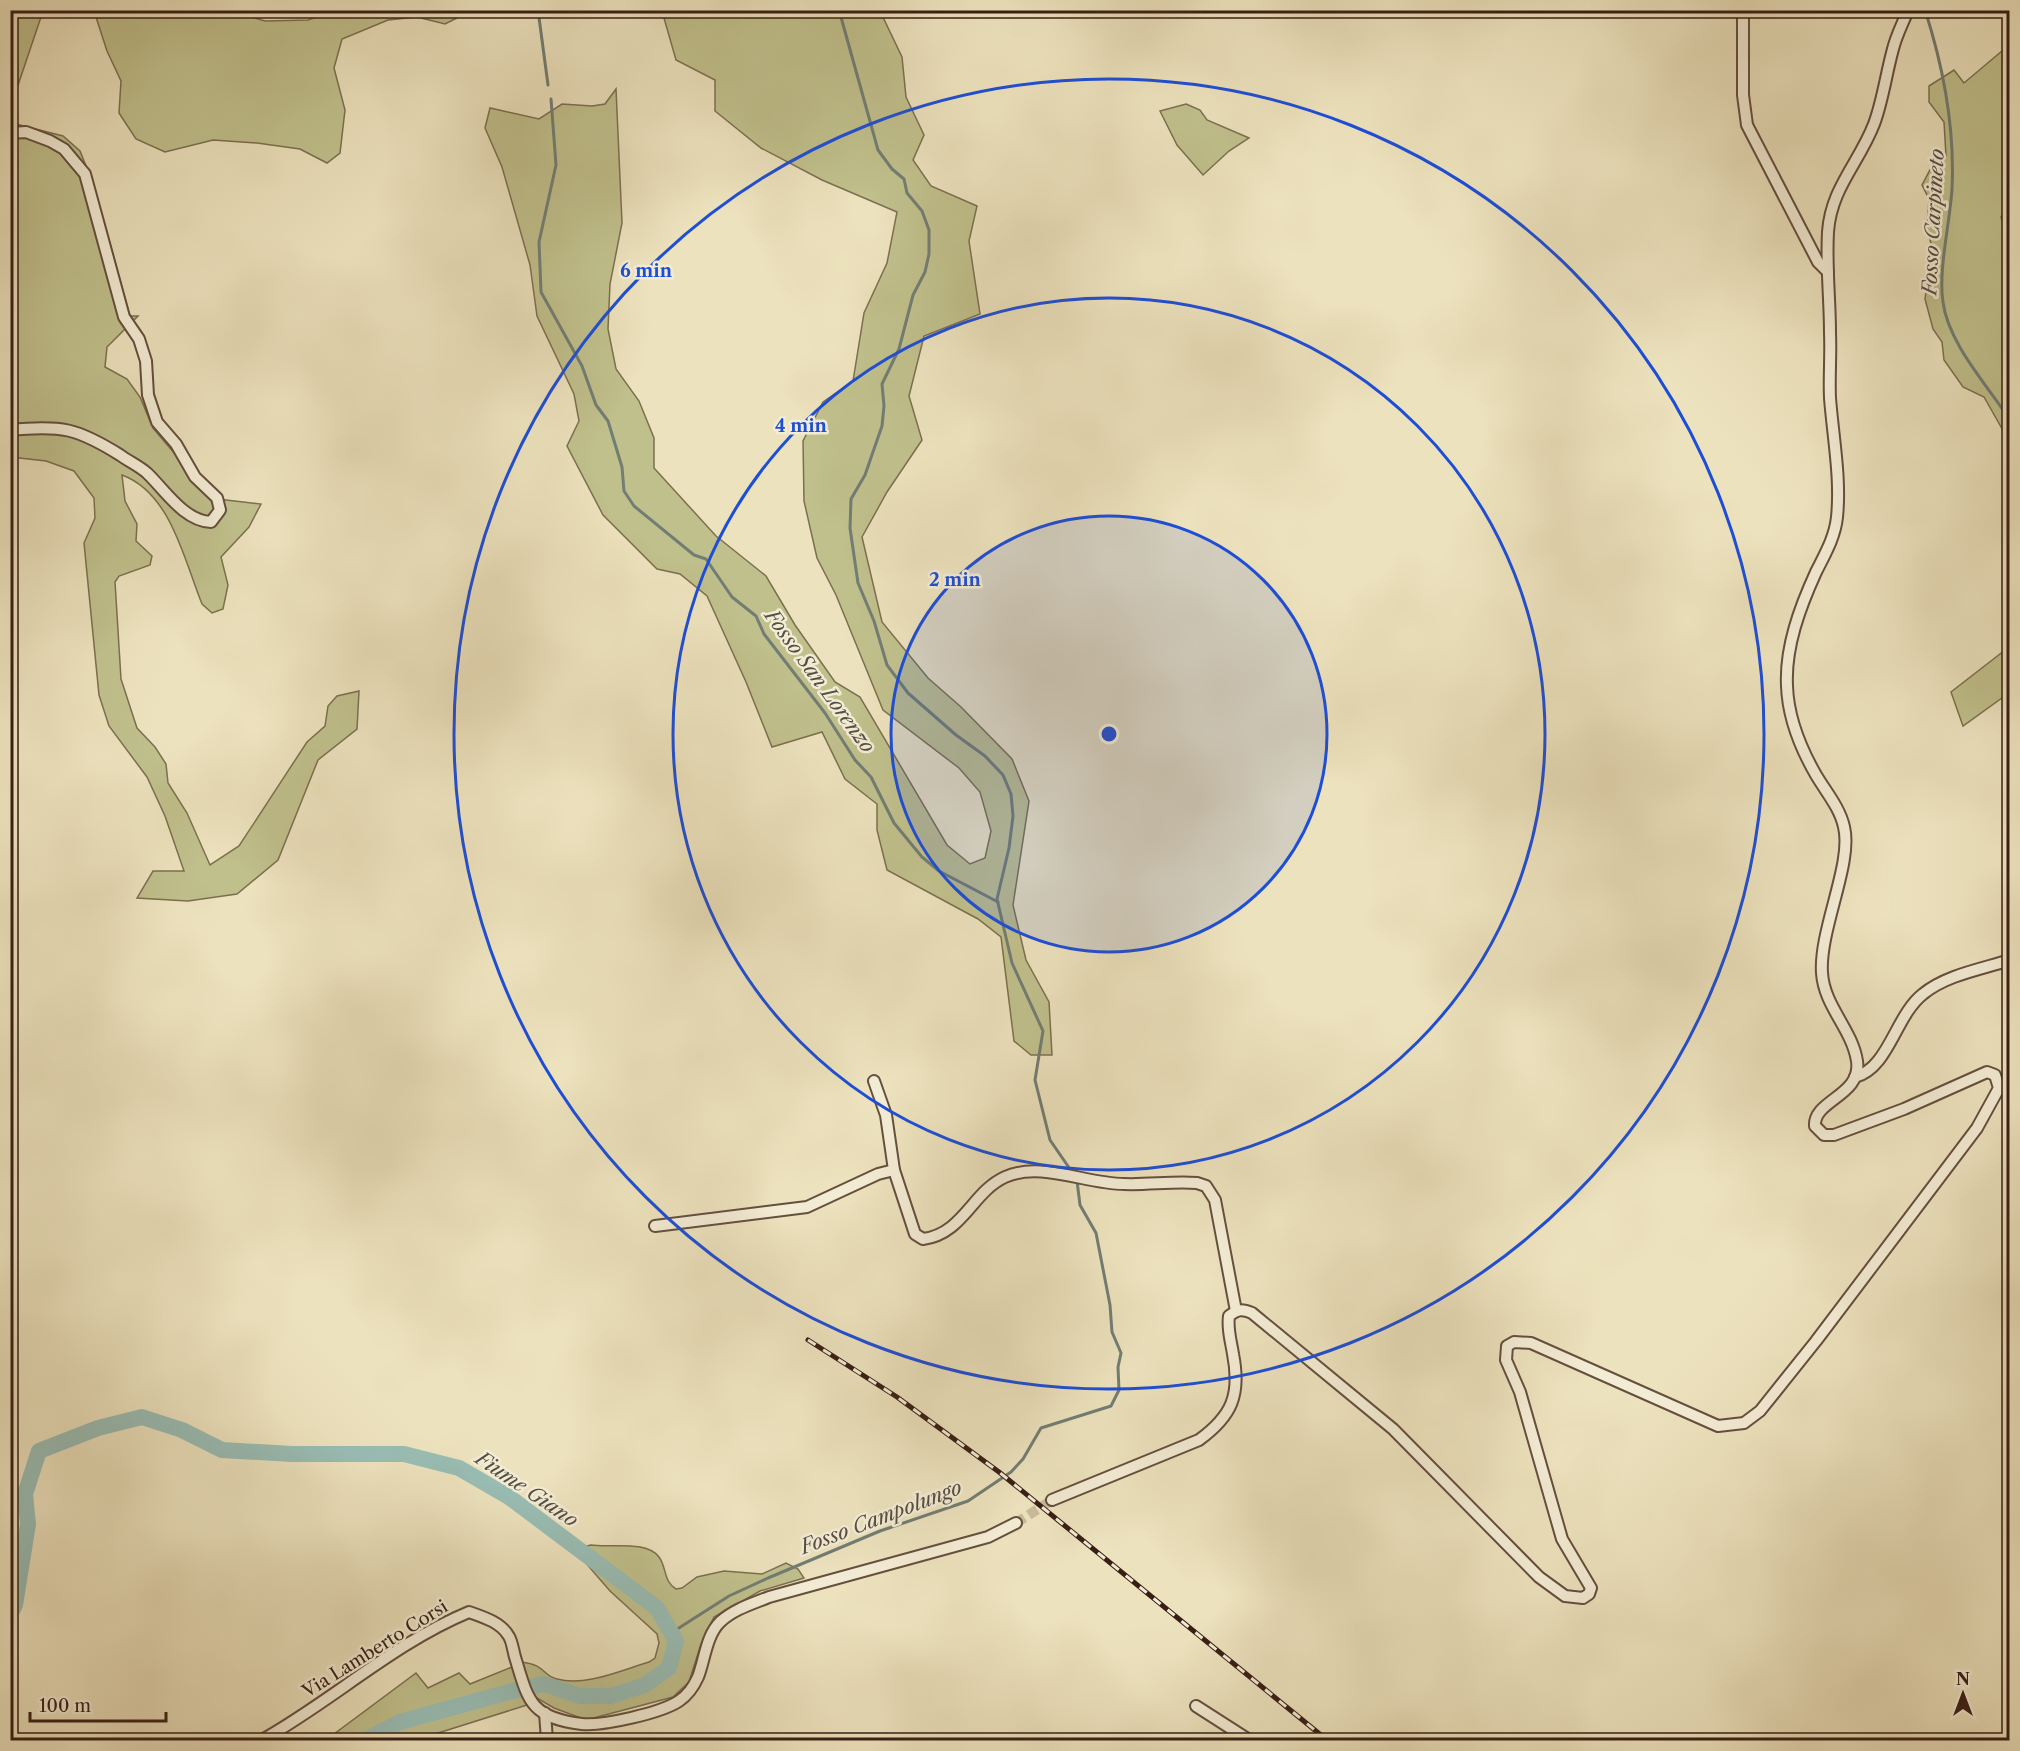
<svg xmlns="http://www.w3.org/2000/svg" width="2020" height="1751" viewBox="0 0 2020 1751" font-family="'Libre Caslon Text',serif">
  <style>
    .green { fill: #c0c08c; stroke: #7c6f50; stroke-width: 1.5 }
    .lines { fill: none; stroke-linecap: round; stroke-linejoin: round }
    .stream { stroke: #727d74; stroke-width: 3 }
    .river { stroke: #99bdb4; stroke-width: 16 }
    .minor-tunnel { stroke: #c8bb9b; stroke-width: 10; stroke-dasharray: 10 5; stroke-linecap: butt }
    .minor-casing { stroke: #654f3f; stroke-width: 14 }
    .minor { stroke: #f3ecd4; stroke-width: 10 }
    .rail-casing { stroke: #381e15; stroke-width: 5 }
    .rail { stroke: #f3ecd4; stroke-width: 3; stroke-dasharray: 9; stroke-linecap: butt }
    .ring { fill: none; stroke: #1d4ed8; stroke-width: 3 }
    .labels { text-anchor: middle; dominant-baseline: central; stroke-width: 5; stroke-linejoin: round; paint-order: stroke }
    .street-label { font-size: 18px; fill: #381e15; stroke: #f3ecd4 }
    .water-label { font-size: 20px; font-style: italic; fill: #554e45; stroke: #f3ecd4 }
    .centre { fill: #1d4ed8; stroke: #f3ecd4; stroke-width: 3 }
    .ring-label { font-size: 18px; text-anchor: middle; font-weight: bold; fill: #1d4ed8; stroke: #f3ecd4; stroke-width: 5; stroke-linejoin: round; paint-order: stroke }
  </style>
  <rect width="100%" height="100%" fill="#ece2bd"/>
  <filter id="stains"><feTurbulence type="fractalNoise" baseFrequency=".00333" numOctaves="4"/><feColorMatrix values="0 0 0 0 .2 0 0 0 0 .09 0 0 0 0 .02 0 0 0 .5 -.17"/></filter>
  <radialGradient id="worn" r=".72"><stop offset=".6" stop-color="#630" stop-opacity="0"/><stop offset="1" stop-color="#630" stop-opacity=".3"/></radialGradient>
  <g class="green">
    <path d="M 11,10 L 43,11 L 11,106 L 10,11 Z"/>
    <path d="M 336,10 L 461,10 L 461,16 L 445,24 L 417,17 L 388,20 L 342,39 L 334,68 L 345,110 L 340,153 L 327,163 L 300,149 L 257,143 L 213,140 L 165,152 L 136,139 L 119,113 L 121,81 L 107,51 L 94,11 L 232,11 L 265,21 L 308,20 Z"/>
    <path d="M 662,11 L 880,11 L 902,57 L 906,97 L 924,135 L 913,160 L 931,186 L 977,206 L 969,241 L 980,314 L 924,336 L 909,396 L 922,440 L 887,492 L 862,537 L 882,622 L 928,678 L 961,707 L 1012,759 L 1029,801 L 1013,905 L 1026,960 L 1049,1002 L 1052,1055 L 1031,1055 L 1014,1041 L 1001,937 L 978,919 L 887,870 L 877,830 L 877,804 L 845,779 L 822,732 L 772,747 L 746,682 L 707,596 L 680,574 L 657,569 L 603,515 L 567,446 L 579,421 L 574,394 L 537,316 L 530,265 L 502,167 L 485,128 L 490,108 L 539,119 L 562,104 L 592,106 L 605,104 L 616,89 L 622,223 L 610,284 L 608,329 L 616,369 L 639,401 L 654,438 L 654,468 L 716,536 L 766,576 L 795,625 L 835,682 L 860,697 L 947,845 L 970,864 L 985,858 L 991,831 L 980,792 L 959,768 L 883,710 L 836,595 L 817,558 L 804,501 L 803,441 L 823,402 L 853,381 L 864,313 L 887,263 L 897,212 L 822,180 L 761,148 L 715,111 L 715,80 L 676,60 Z"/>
    <path d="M 2009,45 L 2010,204 L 2001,217 L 2010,245 L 2009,441 L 1984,397 L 1963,387 L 1944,360 L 1942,342 L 1933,329 L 1925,299 L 1932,247 L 1927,229 L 1929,199 L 1922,185 L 1932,166 L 1946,156 L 1944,122 L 1929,102 L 1929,86 L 1954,70 L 1964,83 Z"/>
    <path d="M 1186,104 L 1200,110 L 1207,120 L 1249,138 L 1229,151 L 1203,175 L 1177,145 L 1160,111 Z"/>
    <path d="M 10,114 L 16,124 L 63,136 L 80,151 L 94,186 L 130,316 L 138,316 L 107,347 L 105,367 L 127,379 L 140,397 L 153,428 L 175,454 L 192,481 L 209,498 L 261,504 L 249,527 L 221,557 L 228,585 L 223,609 L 212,613 L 202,604 C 184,560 171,493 122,475 L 125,501 L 137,524 L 136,541 L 152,556 L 150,565 L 119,576 L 115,582 L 121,679 L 137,728 L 155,747 L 166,764 L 168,783 L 187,813 L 210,865 L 239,846 L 307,742 L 325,726 L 328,706 L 337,696 L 359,691 L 357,729 L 318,760 L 278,860 L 237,894 L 188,901 L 137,898 L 153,871 L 184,871 L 165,816 L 147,777 L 109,726 L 99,695 L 84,543 L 95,518 L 94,498 L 74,471 L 46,461 L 11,457 Z"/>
    <path d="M 2009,647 L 2009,697 L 2002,698 L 1963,726 L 1951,692 Z"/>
    <path d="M 591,1545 C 611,1548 646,1540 659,1557 C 667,1568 663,1581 676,1589 L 682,1588 L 697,1577 L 724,1571 L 762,1574 L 786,1563 L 798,1569 L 804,1578 L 760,1591 L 714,1617 L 701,1644 L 689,1682 L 673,1697 L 586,1720 L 554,1708 L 530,1694 L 521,1662 C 547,1665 541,1675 557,1679 C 585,1687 622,1670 649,1662 L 655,1658 L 659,1643 L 657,1634 L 610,1591 L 578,1554 L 583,1547 Z"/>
    <path d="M 512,1667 L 527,1705 L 416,1740 L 326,1740 L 416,1673 L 428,1688 L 459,1673 L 470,1684 Z"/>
  </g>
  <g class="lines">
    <g class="stream">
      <path d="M 538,10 L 548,85"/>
      <path d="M 839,10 L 878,150 L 892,169 L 904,179 L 907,193 L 922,211 L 929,230 L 929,254 L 925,272 L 913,295 L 899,349 L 882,384 L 884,406 L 882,426 L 865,475 L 851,499 L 850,528 L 858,583 L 874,621 L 887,665 L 908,693 L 956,735 L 985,756 L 1003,775 L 1011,794 L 1013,816 L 1009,848 L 997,899 L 1012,963 L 1043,1031 L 1035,1080 L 1050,1140 L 1072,1172"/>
      <path d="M 1925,10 C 1944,69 1955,127 1952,189 C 1950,222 1938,271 1943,302 C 1948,343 1988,386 2010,420"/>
      <path d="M 551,99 L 556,165 L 539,242 L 541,292 L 582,366 L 596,405 L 608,421 L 622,467 L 624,491 L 634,506 L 694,555 L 706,559 L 732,597 L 756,616 L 764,634 L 825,713 L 855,760 L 871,777 L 894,823 L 922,857 L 939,871 L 998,902"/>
      <path d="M 671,1633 L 729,1596 L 768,1578 L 880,1531 L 968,1501 L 1011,1472 L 1023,1459 L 1041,1428 L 1111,1406 L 1119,1390 L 1118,1367 L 1121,1353 L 1112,1332 L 1110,1305 L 1096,1233 L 1080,1205 L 1077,1181"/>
    </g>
    <path class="river" d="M 10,1615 L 15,1605 L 28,1524 L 25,1494 L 39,1451 L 98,1428 L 142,1417 L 182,1430 L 222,1450 L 292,1454 L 404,1454 L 459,1468 L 509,1497 L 657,1608 L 676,1641 L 669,1668 L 645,1685 L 611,1696 L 580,1696 L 544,1684 L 505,1693 L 400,1722 L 365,1740"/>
    <path class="minor-tunnel" d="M 1016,1523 L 1052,1500"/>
    <defs>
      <g id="minor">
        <path d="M 1743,10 L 1743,95 L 1747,125 L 1818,262 L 1828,272"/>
        <path d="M 10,133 L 26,132 L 50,141 L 64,149 L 85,174 L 124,317 L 139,339 L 146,361 L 148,395 L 157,422 L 176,444 L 195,477 L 217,498 L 220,510 L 211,522 C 184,521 165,490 147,473 C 139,466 128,461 120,455 C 77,428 61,425 10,430"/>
        <path d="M 1855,1077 C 1889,1068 1895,1016 1923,994 C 1946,975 1982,969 2010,960"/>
        <path d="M 874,1081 L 886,1115 L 894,1170 L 915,1234 L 923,1239 C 963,1234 972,1192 1005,1177 C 1041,1161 1086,1184 1124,1184 C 1148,1185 1173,1181 1197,1183 L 1206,1186 L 1215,1200 L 1236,1311"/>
        <path d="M 655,1226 L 807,1207 L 878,1174 L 894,1170"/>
        <path d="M 1052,1500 L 1199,1440 C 1232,1416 1241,1395 1233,1354 C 1231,1341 1227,1329 1229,1316 C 1238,1309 1242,1309 1252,1313 L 1393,1429 L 1539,1577 L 1565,1596 L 1583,1598 L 1589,1594 L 1591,1588 L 1562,1539 L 1520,1392 L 1506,1360 L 1507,1346 L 1514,1342 L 1531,1343 L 1718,1426 L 1744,1423 L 1760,1411 L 1816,1341 L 1977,1128 L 1999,1088 L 1995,1075 L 1987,1072 L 1904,1109 L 1834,1135 L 1824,1135 L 1815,1126 C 1813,1100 1862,1096 1857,1061 C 1852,1029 1824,1006 1822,973 C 1819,930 1853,863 1844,827 C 1840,808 1826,792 1816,775 C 1801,749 1788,716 1787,686 C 1785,647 1800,607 1816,572 C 1825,554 1835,537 1837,517 C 1841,478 1833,437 1830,398 C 1829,377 1831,355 1830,333 C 1830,299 1826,266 1828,232 C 1831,188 1859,163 1874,124 C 1883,100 1886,74 1893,49 C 1896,36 1903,23 1908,10"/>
        <path d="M 1196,1706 L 1249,1740"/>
        <path d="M 545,1713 L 547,1740"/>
        <path d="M 262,1740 C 332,1701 394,1643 469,1612 C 483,1617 500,1622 508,1635 C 512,1640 513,1650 515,1657 C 528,1700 530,1718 582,1724 C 603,1726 661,1713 679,1701 C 688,1695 694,1686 698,1677 C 705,1659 706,1636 720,1622 C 734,1609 752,1604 769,1597 L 988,1537 L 1016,1523"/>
      </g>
    </defs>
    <use href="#minor" class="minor-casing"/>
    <use href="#minor" class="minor"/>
    <defs>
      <path id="rail" d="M 808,1340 L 897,1397 L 999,1472 L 1327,1740"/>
    </defs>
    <use href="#rail" class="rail-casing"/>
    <use href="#rail" class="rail"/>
  </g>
  <circle cx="1109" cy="734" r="218" fill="#1d4ed8" fill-opacity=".12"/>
  <g class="ring">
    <circle cx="1109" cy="734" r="218"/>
    <circle cx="1109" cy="734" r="436"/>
    <circle cx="1109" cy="734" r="655"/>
  </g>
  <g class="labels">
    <g class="street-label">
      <text transform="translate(375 1649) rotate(-32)">Via Lamberto Corsi</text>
    </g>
    <g class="water-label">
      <text transform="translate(1933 222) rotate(-87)">Fosso Carpineto</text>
      <text transform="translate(820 681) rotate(54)">Fosso San Lorenzo</text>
      <text transform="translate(527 1489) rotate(34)">Fiume Giano</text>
      <text transform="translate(881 1517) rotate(-21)">Fosso Campolungo</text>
    </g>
  </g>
  <circle cx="1109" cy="734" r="9" class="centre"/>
  <g class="ring-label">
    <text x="646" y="277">6 min</text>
    <text x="801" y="432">4 min</text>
    <text x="955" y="586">2 min</text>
  </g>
  <rect width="2020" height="1751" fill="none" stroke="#ece2bd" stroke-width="36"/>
  <rect x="12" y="12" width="1996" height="1727" fill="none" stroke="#381e15" stroke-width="3"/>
  <rect x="18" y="18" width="1984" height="1715" fill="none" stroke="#381e15" stroke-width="1.5"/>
  <g transform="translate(1963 1694)" stroke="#f3ecd4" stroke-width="4.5" paint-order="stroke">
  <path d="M0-4.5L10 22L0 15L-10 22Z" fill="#381e15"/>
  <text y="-9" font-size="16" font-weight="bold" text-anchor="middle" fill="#381e15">N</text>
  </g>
  <path d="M30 1712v9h136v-9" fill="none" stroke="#381e15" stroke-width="3"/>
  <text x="39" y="1712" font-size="18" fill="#381e15" stroke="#f3ecd4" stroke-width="4.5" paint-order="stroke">100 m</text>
  <rect width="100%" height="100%" filter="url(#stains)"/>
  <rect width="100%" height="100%" fill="url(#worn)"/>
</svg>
